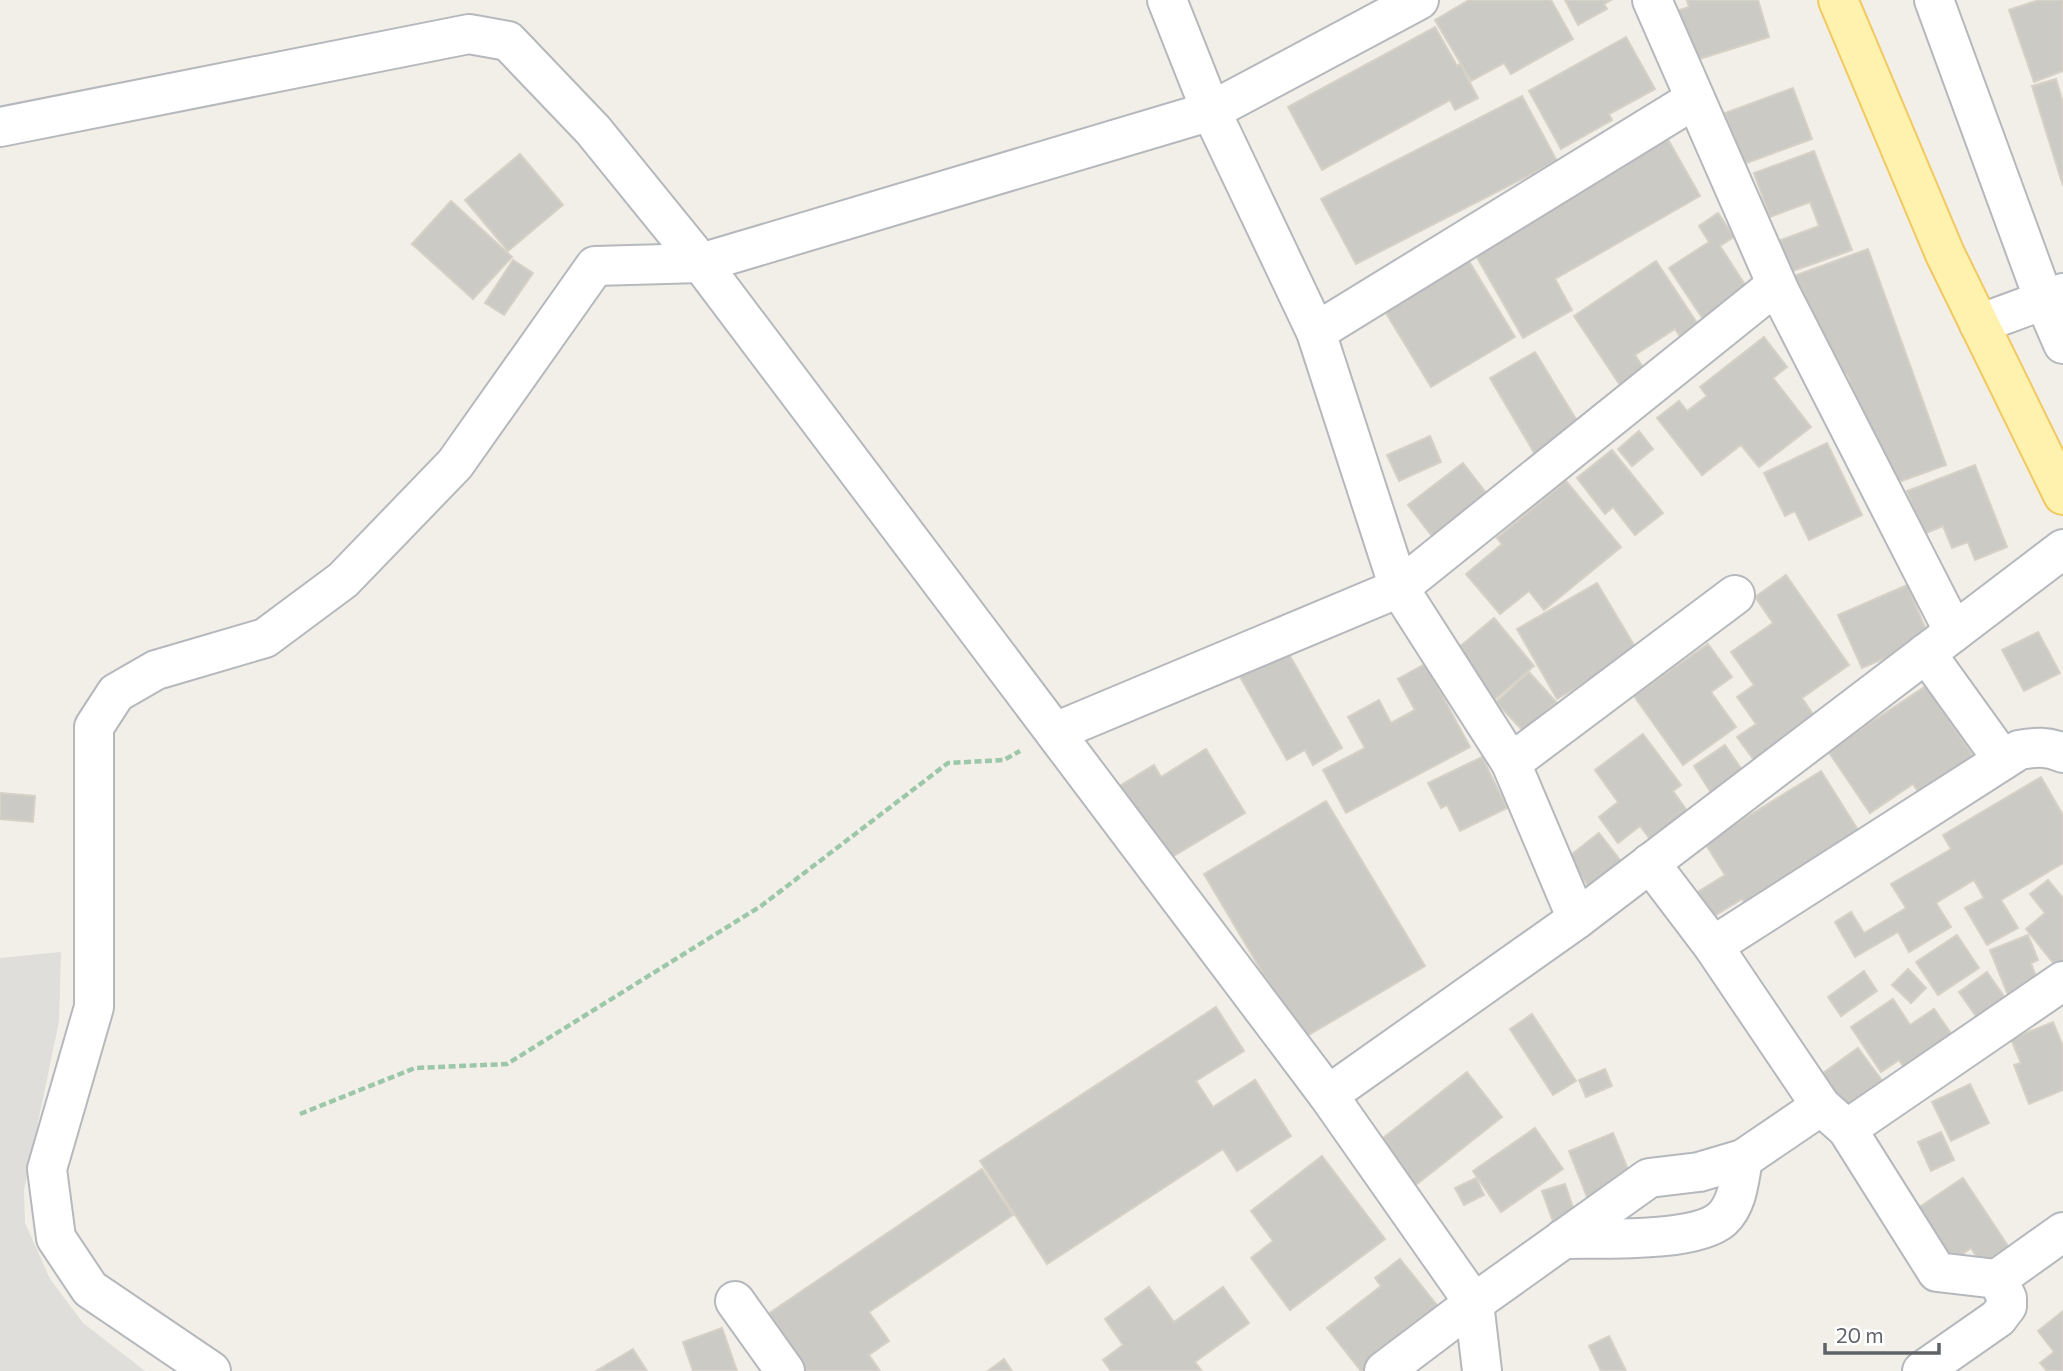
<svg xmlns="http://www.w3.org/2000/svg" width="2063" height="1371" viewBox="0 0 2063 1371" font-family="Commissioner,sans-serif">
  <style>
    .industrial { fill: #e0deda }
    .building { fill: #cccac5; stroke: #d6d1c6; stroke-width: 2 }
    .lines { fill: none; stroke-linecap: round; stroke-linejoin: round }
    .minor-casing { stroke: #b5b8bc; stroke-width: 42 }
    .major-casing { stroke: #f2c960; stroke-width: 42 }
    .path { stroke: #9cc7a9; stroke-width: 4.5; stroke-dasharray: 7 3.5; stroke-linecap: butt }
    .minor { stroke: #fff; stroke-width: 38 }
    .major { stroke: #fff2af; stroke-width: 38 }
  </style>
  <rect width="100%" height="100%" fill="#f1efe8"/>
  <path class="industrial" d="M 61,952 L 59,1021 L 24,1190 L 25,1223 L 50,1279 L 83,1323 L 145,1371 L 0,1371 L 0,958 Z"/>
  <g class="building">
    <path d="M 1469,0 L 1551,0 L 1573,39 L 1511,74 L 1504,63 L 1471,81 L 1435,20 Z"/>
    <path d="M 1565,0 L 1611,0 L 1604,4 L 1607,9 L 1578,25 Z"/>
    <path d="M 1687,0 L 1758,0 L 1769,37 L 1690,62 L 1674,12 L 1689,7 Z"/>
    <path d="M 2039,0 L 2063,0 L 2063,71 L 2034,82 L 2009,10 Z"/>
    <path d="M 1435,27 L 1457,66 L 1460,64 L 1478,98 L 1455,110 L 1450,100 L 1322,170 L 1288,107 Z"/>
    <path d="M 1626,37 L 1655,89 L 1609,114 L 1612,120 L 1561,149 L 1529,91 Z"/>
    <path d="M 2056,79 L 2063,103 L 2063,186 L 2032,86 Z"/>
    <path d="M 1793,88 L 1812,139 L 1744,164 L 1725,113 Z"/>
    <path d="M 1522,96 L 1557,161 L 1356,264 L 1321,199 Z"/>
    <path d="M 1666,136 L 1700,196 L 1555,279 L 1572,310 L 1523,338 L 1471,247 Z"/>
    <path d="M 1814,151 L 1852,250 L 1790,272 L 1778,241 L 1819,226 L 1810,202 L 1770,217 L 1754,173 Z"/>
    <path d="M 520,154 L 563,205 L 508,251 L 465,200 Z"/>
    <path d="M 451,201 L 512,257 L 473,299 L 412,244 Z"/>
    <path d="M 1718,213 L 1734,237 L 1720,246 L 1749,291 L 1705,322 L 1669,268 L 1709,242 L 1699,226 Z"/>
    <path d="M 1868,249 L 1946,465 L 1888,486 L 1847,374 L 1828,381 L 1791,277 Z"/>
    <path d="M 1467,258 L 1515,337 L 1431,387 L 1383,308 Z"/>
    <path d="M 513,260 L 533,273 L 504,315 L 485,303 Z"/>
    <path d="M 1656,261 L 1701,329 L 1683,341 L 1675,329 L 1635,355 L 1646,372 L 1622,388 L 1574,316 Z"/>
    <path d="M 1764,337 L 1787,367 L 1773,378 L 1811,427 L 1759,467 L 1741,445 L 1702,475 L 1657,418 L 1679,401 L 1687,411 L 1707,396 L 1700,387 Z"/>
    <path d="M 1535,352 L 1582,429 L 1536,456 L 1490,378 Z"/>
    <path d="M 1639,431 L 1653,449 L 1632,466 L 1618,449 Z"/>
    <path d="M 1430,436 L 1441,462 L 1399,481 L 1387,455 Z"/>
    <path d="M 1827,443 L 1862,515 L 1809,540 L 1795,511 L 1785,516 L 1764,473 Z"/>
    <path d="M 1612,450 L 1663,513 L 1635,535 L 1613,507 L 1605,514 L 1577,478 Z"/>
    <path d="M 1463,463 L 1490,498 L 1435,540 L 1408,505 Z"/>
    <path d="M 1975,465 L 2007,547 L 1975,560 L 1968,542 L 1952,548 L 1943,526 L 1924,534 L 1907,491 Z"/>
    <path d="M 1566,481 L 1621,547 L 1544,610 L 1529,591 L 1500,614 L 1466,574 L 1502,544 L 1497,538 Z"/>
    <path d="M 1786,575 L 1849,665 L 1802,698 L 1815,717 L 1754,760 L 1737,737 L 1756,724 L 1737,697 L 1754,685 L 1731,652 L 1773,623 L 1755,597 Z"/>
    <path d="M 1597,583 L 1638,652 L 1557,699 L 1517,629 Z"/>
    <path d="M 1907,585 L 1930,639 L 1862,668 L 1838,615 Z"/>
    <path d="M 1494,618 L 1534,666 L 1493,701 L 1452,653 Z"/>
    <path d="M 2038,632 L 2060,673 L 2024,691 L 2002,650 Z"/>
    <path d="M 1282,642 L 1342,748 L 1313,765 L 1305,750 L 1287,760 L 1235,668 Z"/>
    <path d="M 1708,644 L 1732,677 L 1711,692 L 1736,727 L 1683,765 L 1634,696 Z"/>
    <path d="M 1425,664 L 1470,747 L 1346,813 L 1323,770 L 1365,748 L 1348,717 L 1379,700 L 1391,723 L 1415,710 L 1398,679 Z"/>
    <path d="M 1529,672 L 1556,702 L 1524,732 L 1496,702 Z"/>
    <path d="M 1926,686 L 1975,759 L 1920,795 L 1913,784 L 1870,813 L 1828,751 Z"/>
    <path d="M 1643,734 L 1681,785 L 1673,791 L 1690,815 L 1653,843 L 1640,826 L 1618,843 L 1599,817 L 1618,802 L 1595,770 Z"/>
    <path d="M 1725,745 L 1744,773 L 1712,794 L 1694,766 Z"/>
    <path d="M 1206,749 L 1245,813 L 1159,865 L 1113,790 L 1154,765 L 1161,777 Z"/>
    <path d="M 1482,757 L 1507,808 L 1460,831 L 1447,805 L 1441,808 L 1428,783 Z"/>
    <path d="M 1821,771 L 1863,838 L 1749,909 L 1742,899 L 1706,921 L 1691,896 L 1725,875 L 1705,843 Z"/>
    <path d="M 2041,777 L 2063,815 L 2063,863 L 2001,900 L 2018,928 L 1987,945 L 1965,908 L 1984,898 L 1974,880 L 1936,903 L 1951,927 L 1909,952 L 1898,932 L 1855,957 L 1835,922 L 1851,912 L 1864,933 L 1906,908 L 1891,884 L 1951,849 L 1943,835 Z"/>
    <path d="M 0,793 L 35,796 L 33,822 L 0,819 Z"/>
    <path d="M 1326,801 L 1425,966 L 1302,1039 L 1204,874 Z"/>
    <path d="M 1599,833 L 1624,865 L 1592,890 L 1567,858 Z"/>
    <path d="M 2048,880 L 2063,898 L 2063,965 L 2058,969 L 2026,929 L 2045,913 L 2030,894 Z"/>
    <path d="M 1957,935 L 1979,968 L 1938,995 L 1916,962 Z"/>
    <path d="M 2028,935 L 2038,960 L 2031,963 L 2040,988 L 2010,1000 L 1990,950 Z"/>
    <path d="M 1908,969 L 1926,988 L 1911,1003 L 1892,985 Z"/>
    <path d="M 1864,971 L 1877,991 L 1841,1016 L 1828,997 Z"/>
    <path d="M 1987,972 L 2006,999 L 1978,1019 L 1959,992 Z"/>
    <path d="M 1893,999 L 1910,1025 L 1934,1009 L 1957,1042 L 1909,1075 L 1899,1060 L 1881,1072 L 1851,1027 Z"/>
    <path d="M 1216,1007 L 1244,1051 L 1196,1081 L 1213,1107 L 1255,1080 L 1291,1136 L 1237,1171 L 1223,1149 L 1047,1264 L 980,1161 Z"/>
    <path d="M 1532,1014 L 1576,1081 L 1553,1095 L 1510,1029 Z"/>
    <path d="M 2053,1022 L 2063,1046 L 2063,1090 L 2029,1104 L 2014,1065 L 2021,1063 L 2011,1039 Z"/>
    <path d="M 1858,1048 L 1886,1086 L 1847,1114 L 1819,1076 Z"/>
    <path d="M 1605,1069 L 1612,1086 L 1586,1097 L 1579,1080 Z"/>
    <path d="M 1467,1072 L 1502,1117 L 1413,1187 L 1378,1142 Z"/>
    <path d="M 1970,1084 L 1989,1123 L 1951,1141 L 1932,1102 Z"/>
    <path d="M 1535,1128 L 1563,1169 L 1501,1212 L 1473,1171 Z"/>
    <path d="M 1941,1132 L 1954,1160 L 1931,1171 L 1918,1142 Z"/>
    <path d="M 1613,1133 L 1634,1184 L 1589,1202 L 1569,1151 Z"/>
    <path d="M 1322,1156 L 1385,1239 L 1290,1310 L 1251,1258 L 1273,1241 L 1251,1211 Z"/>
    <path d="M 982,1169 L 1013,1215 L 869,1312 L 889,1341 L 869,1355 L 880,1371 L 807,1371 L 768,1314 Z"/>
    <path d="M 1476,1178 L 1484,1195 L 1464,1205 L 1455,1188 Z"/>
    <path d="M 1963,1178 L 2010,1249 L 1983,1267 L 1971,1248 L 1950,1263 L 1915,1210 Z"/>
    <path d="M 1565,1184 L 1577,1219 L 1555,1227 L 1542,1191 Z"/>
    <path d="M 1400,1259 L 1448,1319 L 1381,1371 L 1361,1371 L 1327,1328 L 1381,1286 L 1375,1278 Z"/>
    <path d="M 1149,1287 L 1174,1322 L 1223,1287 L 1249,1323 L 1195,1362 L 1202,1371 L 1111,1371 L 1103,1360 L 1123,1345 L 1105,1319 Z"/>
    <path d="M 2063,1311 L 2063,1371 L 2047,1371 L 2040,1363 L 2054,1352 L 2038,1331 Z"/>
    <path d="M 722,1328 L 737,1371 L 693,1371 L 683,1342 Z"/>
    <path d="M 1609,1336 L 1626,1371 L 1601,1371 L 1589,1346 Z"/>
    <path d="M 633,1349 L 647,1371 L 596,1371 Z"/>
    <path d="M 1004,1359 L 1012,1371 L 988,1371 Z"/>
  </g>
  <g class="lines">
    <defs>
      <g id="minor">
        <path d="M 1167,0 L 1211,111 L 1316,332 L 1399,588 L 1511,763 L 1577,919"/>
        <path d="M 1652,0 L 1780,292 L 1954,632"/>
        <path d="M 1934,0 L 2044,300 L 2063,344"/>
        <path d="M 0,127 L 469,34 L 508,41 L 593,130 L 701,263 L 1328,1095 L 1474,1303 L 1482,1371"/>
        <path d="M 1979,324 L 2063,293"/>
        <path d="M 1316,332 L 1695,99"/>
        <path d="M 1926,653 L 2003,760"/>
        <path d="M 1055,732 L 1399,588 L 1776,285"/>
        <path d="M 1511,763 L 1735,595"/>
        <path d="M 1650,863 L 1713,946 L 1821,1106 L 1847,1129 L 1937,1272 L 1997,1279 L 2007,1298 L 2007,1306 L 1998,1318 L 1922,1371"/>
        <path d="M 1713,946 L 2019,750 C 2035,747 2048,746 2063,753"/>
        <path d="M 1328,1095 L 1577,919 L 2063,549"/>
        <path d="M 1847,1129 L 2063,981"/>
        <path d="M 1563,1239 C 1600,1238 1695,1243 1722,1219 C 1738,1204 1739,1180 1743,1159"/>
        <path d="M 1997,1279 L 2063,1232"/>
        <path d="M 735,1301 L 785,1371"/>
        <path d="M 211,1371 L 90,1289 L 56,1238 L 47,1169 L 94,1007 L 94,727 L 116,693 L 156,670 L 265,638 L 343,580 L 455,464 L 595,266 L 701,263 L 1211,111 L 1419,0"/>
        <path d="M 1384,1371 L 1474,1303 L 1649,1178 L 1699,1172 L 1743,1159 L 1821,1106"/>
      </g>
      <path id="major" d="M 1838,0 L 1945,254 L 2063,495"/>
    </defs>
    <use href="#minor" class="minor-casing"/>
    <use href="#major" class="major-casing"/>
    <path class="path" d="M 300,1114 L 415,1068 L 507,1064 L 761,906 L 948,763 L 1004,760 L 1020,751"/>
    <use href="#minor" class="minor"/>
    <use href="#major" class="major"/>
  </g>
  <path d="M1825 1343v10h114v-10" fill="none" stroke="#5f6368" stroke-width="3.5"/>
  <text x="1836" y="1343" font-size="21" fill="#5f6368" stroke="#ffffff" stroke-width="5" paint-order="stroke">20 m</text>
</svg>
